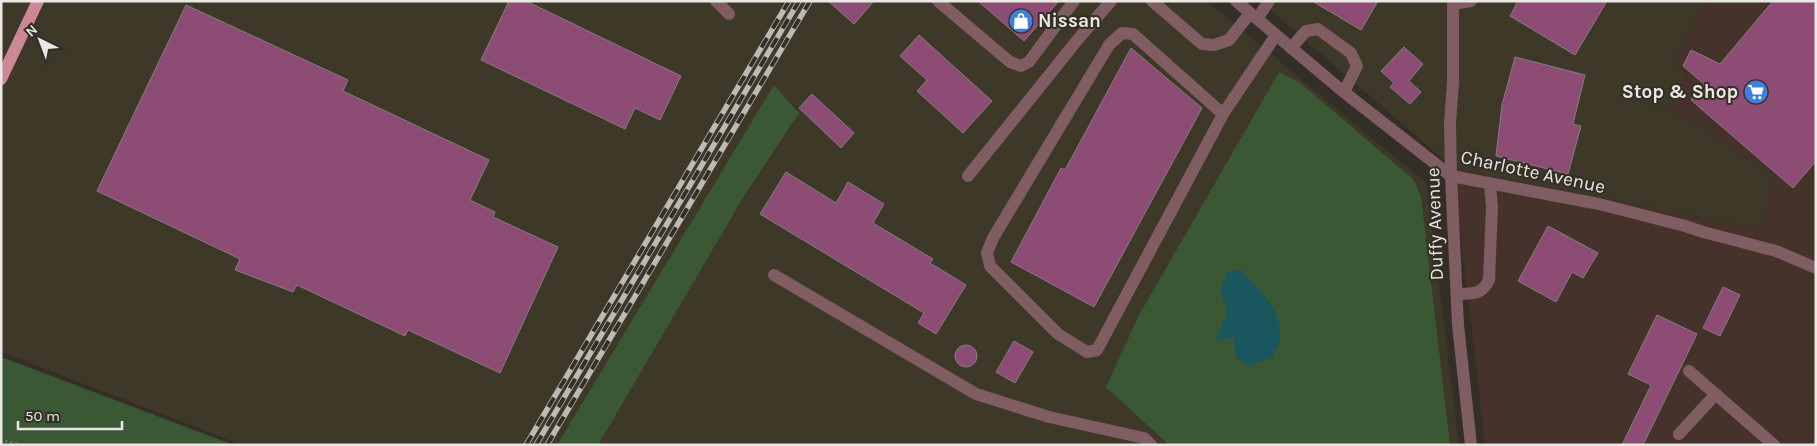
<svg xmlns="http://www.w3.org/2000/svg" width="1817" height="446" viewBox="0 0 1817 446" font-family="Karla,sans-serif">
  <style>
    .commercial { fill: #45322b }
    .built { fill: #3e3829 }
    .green { fill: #3b5835 }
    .water { fill: #1a565d }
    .building { fill: #8c4c74; stroke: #877c82 }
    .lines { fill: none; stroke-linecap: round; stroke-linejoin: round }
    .path { stroke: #918e87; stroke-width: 2.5; stroke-dasharray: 1 4; stroke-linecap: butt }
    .minor { stroke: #7f5d63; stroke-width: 12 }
    .major { stroke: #cd8896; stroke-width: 12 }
    .rail-casing { stroke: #bcbab3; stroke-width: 5.5 }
    .rail { stroke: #332f26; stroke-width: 4; stroke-dasharray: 11; stroke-linecap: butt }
    .labels { text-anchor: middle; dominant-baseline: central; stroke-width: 4; stroke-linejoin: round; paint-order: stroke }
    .poi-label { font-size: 19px; font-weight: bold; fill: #eae8e2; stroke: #332f26; text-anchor: start }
    .street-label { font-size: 19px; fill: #eae8e2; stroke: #332f26 }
  </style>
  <rect width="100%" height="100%" fill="#332f26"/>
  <path class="commercial" d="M 1707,1 L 1816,1 L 1816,445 L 1485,445 L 1453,168 L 1764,230 L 1774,176 L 1669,107 L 1687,76 L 1674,60 Z"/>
  <g class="built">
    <path d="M 1,1 L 1207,1 L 1426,183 L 1459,445 L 242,445 L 1,352 Z"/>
    <path d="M 1260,1 L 1707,1 L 1674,60 L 1687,76 L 1669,107 L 1774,176 L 1764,230 L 1453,168 Z"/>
  </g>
  <g class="green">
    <path d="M 1279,72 L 1299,82 L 1413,179 L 1421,197 L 1450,445 L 1169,445 L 1106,387 L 1138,317 Z"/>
    <path d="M 774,85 L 799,113 L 744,196 L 598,445 L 557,445 Z"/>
    <path d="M 1,357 L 234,445 L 1,445 Z"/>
  </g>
  <path class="water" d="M 1240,269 C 1258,289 1283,309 1280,339 C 1280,345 1275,351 1272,357 L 1249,366 L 1236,358 L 1234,337 L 1215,341 L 1228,310 L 1220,292 L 1227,273 Z"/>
  <g class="building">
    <path d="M 509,1 L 526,1 L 681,76 L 660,120 L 635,108 L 625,129 L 481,60 Z"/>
    <path d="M 828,1 L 874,1 L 854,24 Z"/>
    <path d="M 978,1 L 1059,1 L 1024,41 Z"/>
    <path d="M 1312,1 L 1378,1 L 1361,30 Z"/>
    <path d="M 1518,1 L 1607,1 L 1575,55 L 1510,16 Z"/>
    <path d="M 1773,1 L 1816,1 L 1816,161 L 1793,188 L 1691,100 L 1704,84 L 1683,66 L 1691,50 L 1720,64 Z"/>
    <path d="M 186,5 L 348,80 L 343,91 L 489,160 L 470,200 L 495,212 L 493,217 L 558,247 L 500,373 L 408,330 L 405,336 L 297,285 L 293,292 L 235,270 L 240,259 L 97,191 Z"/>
    <path d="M 919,35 L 992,101 L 963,133 L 917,91 L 927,80 L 900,56 Z"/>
    <path d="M 1404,47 L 1423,64 L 1409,81 L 1421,92 L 1410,104 L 1390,87 L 1394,83 L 1381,71 Z"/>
    <path d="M 1131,48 L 1202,108 L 1094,307 L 1011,262 L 1061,168 L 1065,170 Z"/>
    <path d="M 1515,57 L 1585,75 L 1573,124 L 1581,126 L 1568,174 L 1496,156 L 1502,105 Z"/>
    <path d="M 812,94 L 854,133 L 841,148 L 799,108 Z"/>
    <path d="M 786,172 L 836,203 L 848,182 L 884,204 L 873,223 L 933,259 L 930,263 L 966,285 L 936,334 L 918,323 L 924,313 L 760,214 Z"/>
    <path d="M 1548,226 L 1598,253 L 1583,278 L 1572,272 L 1556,302 L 1518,281 Z"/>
    <path d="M 1723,287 L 1740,295 L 1720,336 L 1703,328 Z"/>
    <path d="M 1657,315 L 1697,334 L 1643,445 L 1622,445 L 1651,385 L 1628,374 Z"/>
    <path d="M 1014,341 L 1033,352 L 1015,383 L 996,372 Z"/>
    <circle cx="966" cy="356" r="11"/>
  </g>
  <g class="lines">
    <path class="path" d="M 1,440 L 22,445"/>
    <g class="minor">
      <path d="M 716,1 L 729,14"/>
      <path d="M 938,1 L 1010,62 L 1021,66 L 1029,62 L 1074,1"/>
      <path d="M 1152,1 L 1202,44 L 1214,45 L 1229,40 L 1250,13"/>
      <path d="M 1236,1 L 1340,89 L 1451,176 L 1599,204 L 1685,226 L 1703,232 L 1776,251 L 1816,268"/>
      <path d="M 1453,1 L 1453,82 L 1450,123 L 1451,176 L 1458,325 L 1471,445"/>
      <path d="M 1453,4 L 1471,1"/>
      <path d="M 1257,19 L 1269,1"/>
      <path d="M 1291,48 L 1306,31 L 1318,29 L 1351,53 L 1357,66 L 1344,92"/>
      <path d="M 1223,114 L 1133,34 L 1122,33 L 1109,45 L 993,238 L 987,253 L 990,266 L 1058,334 L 1087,352 L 1097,350 L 1221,118 L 1223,114 L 1276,35"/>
      <path d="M 968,176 L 1079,38 L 1111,1"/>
      <path d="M 774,275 L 976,394 L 1049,417 L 1144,438 L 1151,445"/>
      <path d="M 1457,294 C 1472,293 1481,296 1489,280 L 1492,207 L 1490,184"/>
      <path d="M 1689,371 L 1774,445"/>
      <path d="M 1679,434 L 1716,394"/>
    </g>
    <path class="major" d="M 1,79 L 38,1"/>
    <defs>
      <g id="rail">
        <path d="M 526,445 L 789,1"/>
        <path d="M 536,445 L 799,1"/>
        <path d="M 547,445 L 810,1"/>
      </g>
    </defs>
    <use href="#rail" class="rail-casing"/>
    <use href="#rail" class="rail"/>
  </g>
  <defs>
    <symbol id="shop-disc" viewBox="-11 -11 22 22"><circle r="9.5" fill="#3f7fe0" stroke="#332f26"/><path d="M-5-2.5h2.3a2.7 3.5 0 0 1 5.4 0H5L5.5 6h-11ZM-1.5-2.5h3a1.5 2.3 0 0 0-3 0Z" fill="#fff"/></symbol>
    <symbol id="supermarket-disc" viewBox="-11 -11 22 22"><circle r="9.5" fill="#3f7fe0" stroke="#332f26"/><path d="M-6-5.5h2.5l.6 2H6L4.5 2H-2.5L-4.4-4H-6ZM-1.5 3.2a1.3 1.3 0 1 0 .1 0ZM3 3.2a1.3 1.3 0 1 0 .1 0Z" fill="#fff"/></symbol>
  </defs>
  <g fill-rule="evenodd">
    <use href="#shop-disc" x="1007" y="7" width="28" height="28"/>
    <use href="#supermarket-disc" x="1742" y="78" width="28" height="28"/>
  </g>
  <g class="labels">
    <g class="poi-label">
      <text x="1038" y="21">Nissan</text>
      <text x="1738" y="92" text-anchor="end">Stop &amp; Shop</text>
    </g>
    <g class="street-label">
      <text transform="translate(1533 172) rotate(12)">Charlotte Avenue</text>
      <text transform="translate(1435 224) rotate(-92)">Duffy Avenue</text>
    </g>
  </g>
  <rect width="1817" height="446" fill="none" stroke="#eae8e2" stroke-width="5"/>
  <g transform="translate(40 40) rotate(318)" stroke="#332f26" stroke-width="4" paint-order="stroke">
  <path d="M0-4L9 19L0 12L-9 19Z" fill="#eae8e2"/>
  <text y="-8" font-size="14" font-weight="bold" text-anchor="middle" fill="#eae8e2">N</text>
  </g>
  <path d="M18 421v8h104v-8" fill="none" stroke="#eae8e2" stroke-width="2.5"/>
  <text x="25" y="421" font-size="15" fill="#eae8e2" stroke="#332f26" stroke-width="4" paint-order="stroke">50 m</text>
</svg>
